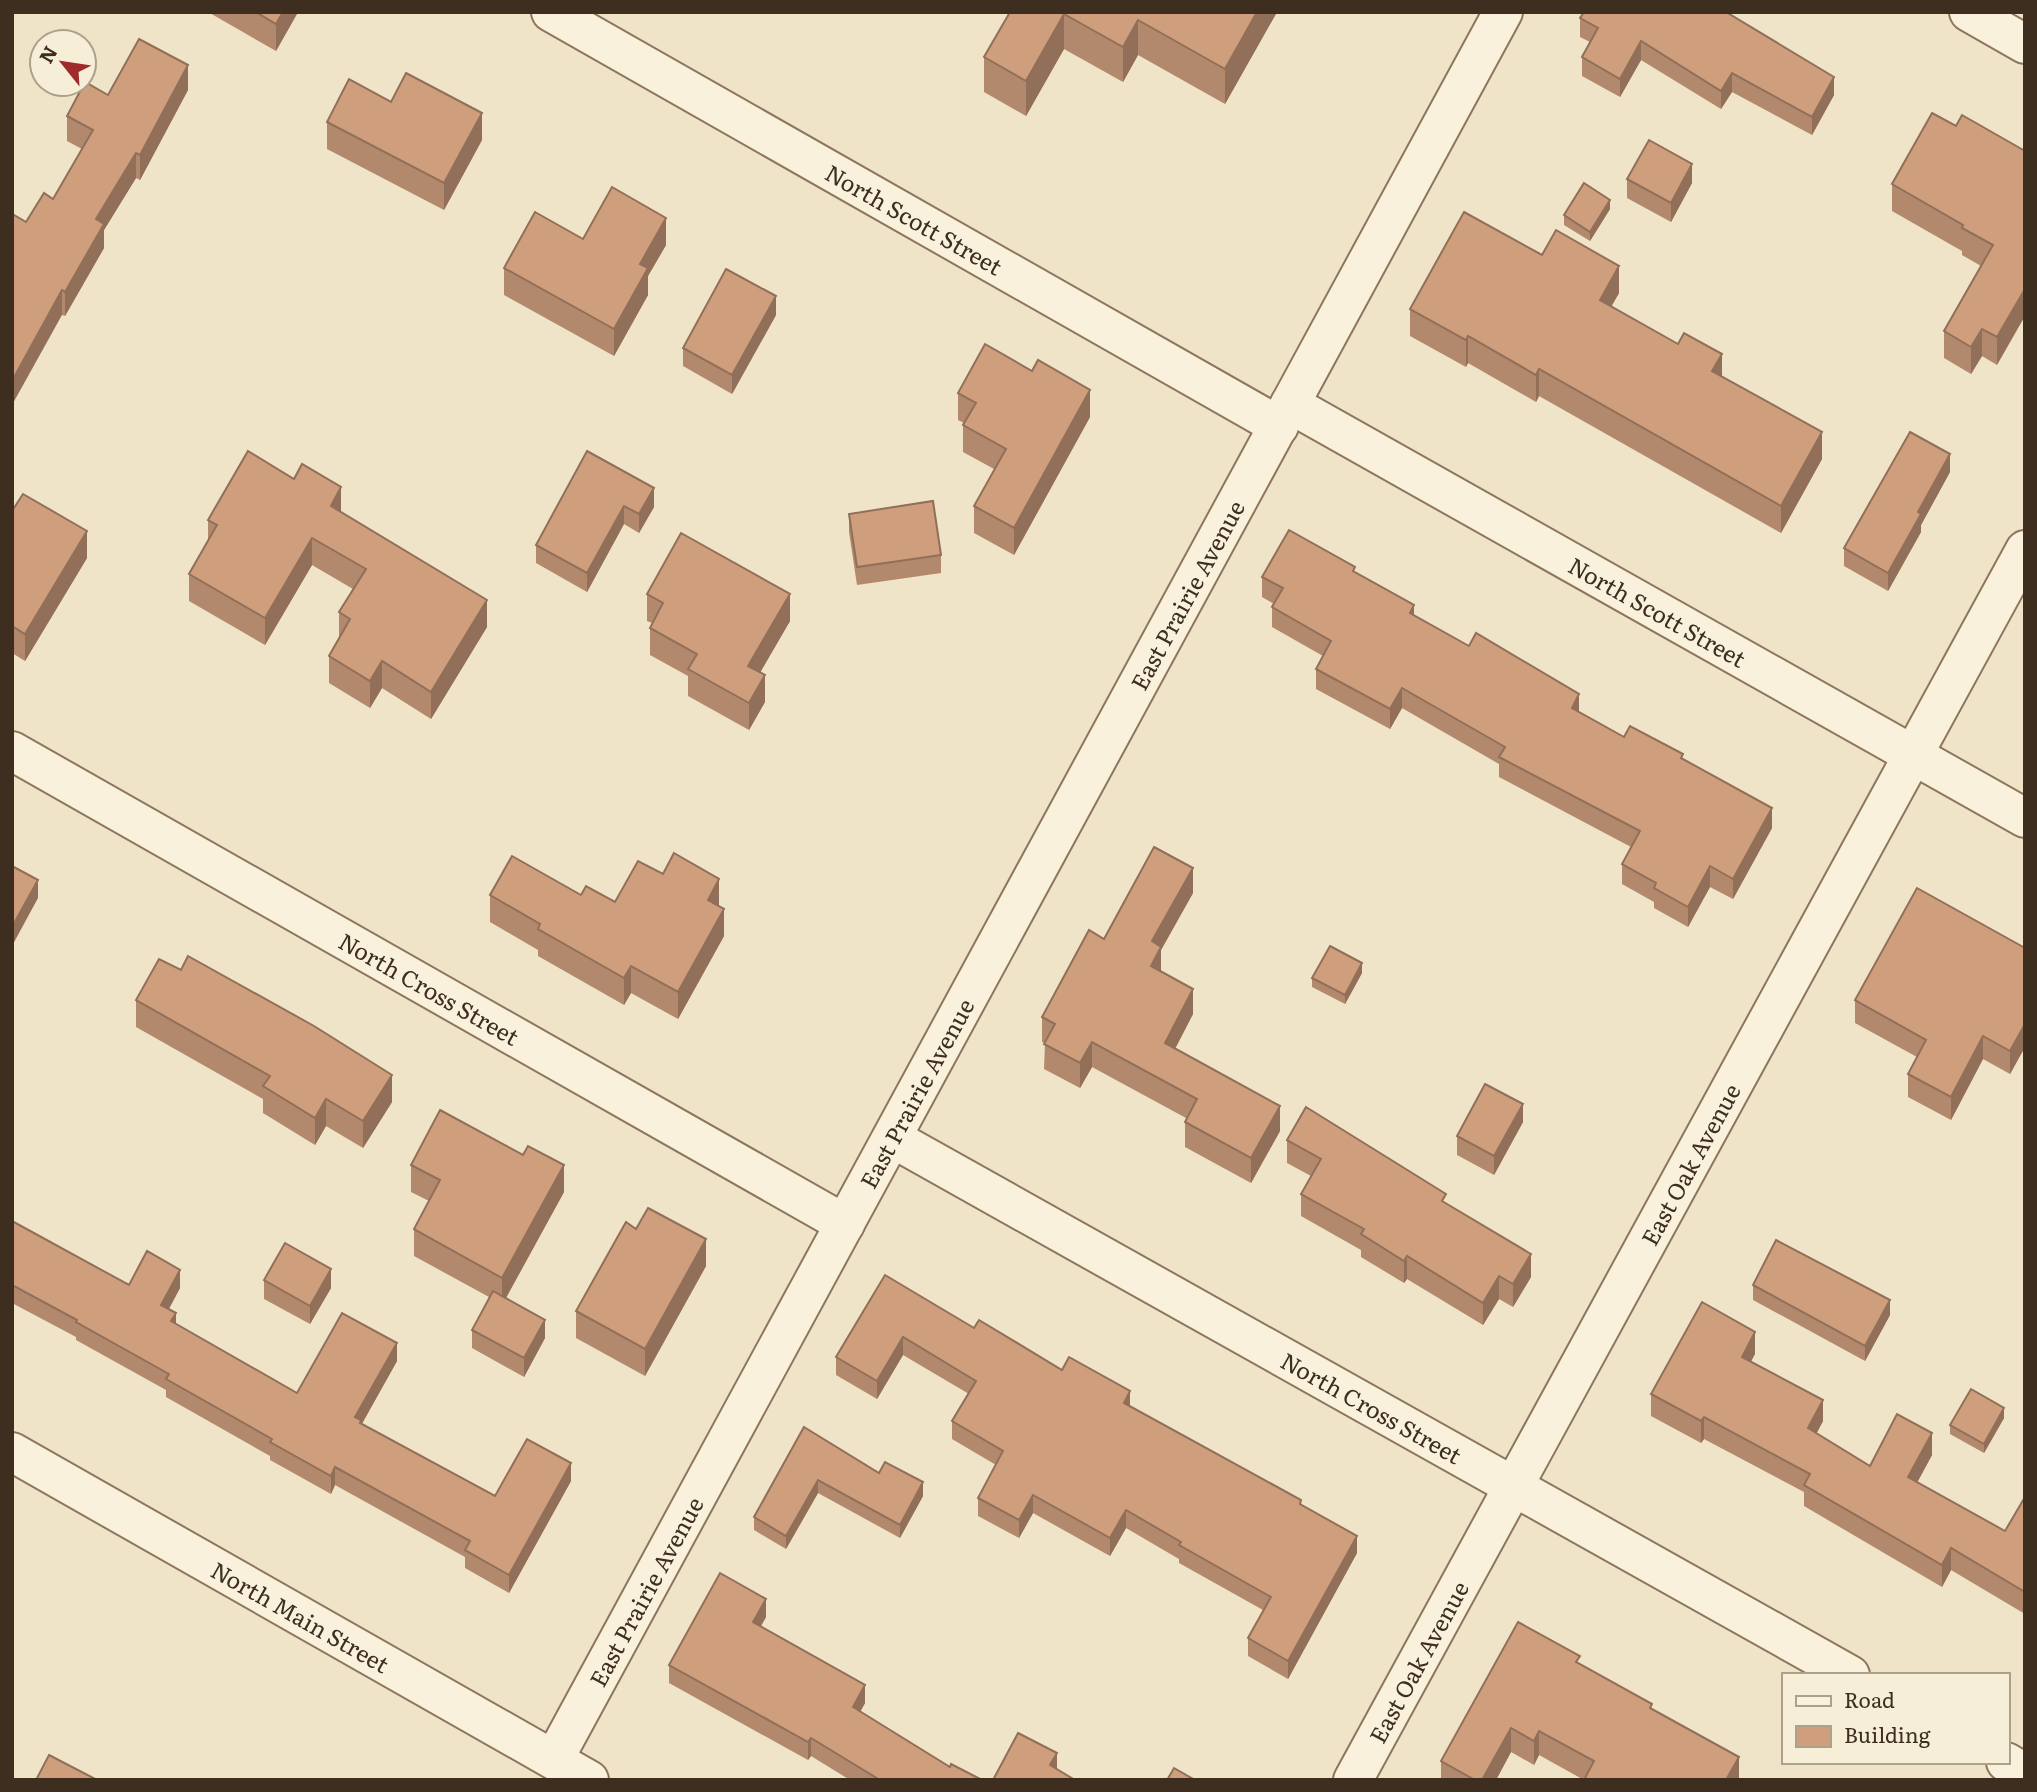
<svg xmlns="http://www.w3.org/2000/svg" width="2037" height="1792" viewBox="0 0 2037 1792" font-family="Literata,serif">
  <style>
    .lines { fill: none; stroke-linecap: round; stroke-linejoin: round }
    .minor-casing { stroke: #8d765c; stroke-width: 42 }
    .tertiary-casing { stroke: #8d765c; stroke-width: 42 }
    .minor { stroke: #faf1dc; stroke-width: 38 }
    .tertiary { stroke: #faf1dc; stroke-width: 38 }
    .wall { fill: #b2896c }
    .shaded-wall { fill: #916f58 }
    .building { fill: #cf9f7d; stroke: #916f58; stroke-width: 2 }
    .labels { text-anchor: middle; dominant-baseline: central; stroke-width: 5; stroke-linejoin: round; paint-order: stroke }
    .street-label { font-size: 23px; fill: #3d2e20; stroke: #f7eed8 }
  </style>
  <rect width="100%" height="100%" fill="#f0e4c8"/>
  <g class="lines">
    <defs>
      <g id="minor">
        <path id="s1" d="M 551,12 L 1279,426"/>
        <path d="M 1969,12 L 2025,44"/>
        <path id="s2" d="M 1290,404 L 2025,818"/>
        <path id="s3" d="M 12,751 L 845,1224"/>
        <path id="s4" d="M 892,1138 L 1850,1675"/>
        <path id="s5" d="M 554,1759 L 1503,12"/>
        <path d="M 2006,1762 L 2025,1773"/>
        <path id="s6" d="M 1353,1780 L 2025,550"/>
      </g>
      <g id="tertiary">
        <path id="s7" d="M 12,1452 L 589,1780"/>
      </g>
    </defs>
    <use href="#minor" class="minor-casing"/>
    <use href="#tertiary" class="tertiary-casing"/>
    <use href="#minor" class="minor"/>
    <use href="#tertiary" class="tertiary"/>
  </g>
  <g class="wall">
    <path d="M 208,12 L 298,12 L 276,51 Z"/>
    <path d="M 1010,12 L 1277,12 L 1225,104 L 1138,55 L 1123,82 L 1064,49 L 1026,116 L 984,92 L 984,57 Z"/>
    <path d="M 1580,18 L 1834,95 L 1812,135 L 1732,92 L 1721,109 L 1641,60 L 1620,97 L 1582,76 L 1582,57 L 1590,42 L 1580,37 Z"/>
    <path d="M 188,90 L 140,180 L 136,178 L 104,230 L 104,248 L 65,316 L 62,315 L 26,222 L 53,199 L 82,149 L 67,141 L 67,116 Z"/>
    <path d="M 391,102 L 482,140 L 444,210 L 327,149 L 327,122 Z"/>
    <path d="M 1956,126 L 2025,151 L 1997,365 L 1982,356 L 1971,374 L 1944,358 L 1944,331 L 1981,266 L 1962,255 L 1962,251 L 1892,211 L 1892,184 Z"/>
    <path d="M 1627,179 L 1692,183 L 1671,222 L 1627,198 Z"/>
    <path d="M 1610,209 L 1590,241 L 1564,225 L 1564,215 Z"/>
    <path d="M 583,239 L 666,245 L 648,276 L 648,295 L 614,356 L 504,295 L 504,268 Z"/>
    <path d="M 1542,255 L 1619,293 L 1611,306 L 1722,377 L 1822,459 L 1781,533 L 1539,396 L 1536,402 L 1468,363 L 1466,367 L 1410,336 L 1410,309 Z"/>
    <path d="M 776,315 L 732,394 L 683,366 L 683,348 Z"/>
    <path d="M 958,393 L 1090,417 L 1014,555 L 974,533 L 974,506 L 994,469 L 963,452 L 963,425 L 964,423 L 958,420 Z"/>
    <path d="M 587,451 L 654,507 L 639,533 L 624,524 L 587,592 L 536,563 L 536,545 Z"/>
    <path d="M 1950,472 L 1921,525 L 1921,532 L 1888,591 L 1844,566 L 1844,548 Z"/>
    <path d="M 12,511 L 87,558 L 25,661 L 12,653 Z"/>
    <path d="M 341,512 L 487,627 L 431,719 L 382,688 L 370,708 L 329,683 L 329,656 L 339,638 L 339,612 L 353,589 L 312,565 L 265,645 L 189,601 L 189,574 L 208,541 L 208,520 Z"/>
    <path d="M 849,514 L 941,555 L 941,573 L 857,585 L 849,532 Z"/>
    <path d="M 1355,572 L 1414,615 L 1579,713 L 1624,737 L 1683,759 L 1772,828 L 1733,899 L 1710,887 L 1688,927 L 1654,908 L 1654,902 L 1622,884 L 1622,864 L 1631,847 L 1499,777 L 1499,764 L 1402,708 L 1390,729 L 1316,689 L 1316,669 L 1323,656 L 1272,627 L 1272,607 L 1274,604 L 1262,597 L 1262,577 Z"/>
    <path d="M 647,594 L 790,621 L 760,673 L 765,702 L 749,730 L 688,696 L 688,676 L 650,655 L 650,628 L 652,623 L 647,621 Z"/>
    <path d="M 1193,893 L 1161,950 L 1161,971 L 1193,1014 L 1175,1049 L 1280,1131 L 1251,1183 L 1185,1147 L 1185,1122 L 1186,1118 L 1092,1067 L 1080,1088 L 1044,1069 L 1045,1043 L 1042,1042 L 1042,1017 L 1104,939 Z"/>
    <path d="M 490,895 L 581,895 L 615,902 L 719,906 L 724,936 L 678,1019 L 631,993 L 624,1005 L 538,956 L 538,950 L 490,922 Z"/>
    <path d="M 2025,948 L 2025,1047 L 2010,1074 L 1983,1059 L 1951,1120 L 1908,1097 L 1908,1074 L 1917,1057 L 1855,1023 L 1855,1000 Z"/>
    <path d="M 1362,973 L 1345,1004 L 1312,987 L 1312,978 Z"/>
    <path d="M 136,1000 L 392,1102 L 363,1148 L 326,1126 L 315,1145 L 263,1113 L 263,1099 L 136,1027 Z"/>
    <path d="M 1523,1122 L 1494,1175 L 1457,1155 L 1457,1136 Z"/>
    <path d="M 1287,1140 L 1446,1203 L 1531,1277 L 1513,1307 L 1499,1299 L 1483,1325 L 1407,1279 L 1404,1283 L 1361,1257 L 1361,1250 L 1301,1216 L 1301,1194 L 1311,1176 L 1287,1163 Z"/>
    <path d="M 411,1165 L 564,1192 L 506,1298 L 545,1338 L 524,1377 L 472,1348 L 472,1330 L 489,1297 L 414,1256 L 414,1229 L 429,1201 L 411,1192 Z"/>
    <path d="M 12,1221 L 129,1285 L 180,1288 L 169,1309 L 176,1324 L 297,1393 L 397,1361 L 362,1424 L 495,1496 L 571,1481 L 509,1593 L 465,1568 L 465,1557 L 335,1485 L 331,1494 L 270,1460 L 270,1456 L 166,1397 L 166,1390 L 76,1340 L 76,1337 L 12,1303 Z"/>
    <path d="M 636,1229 L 706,1266 L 645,1376 L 576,1338 L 576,1311 Z"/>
    <path d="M 885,1275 L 974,1328 L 1062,1370 L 1130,1406 L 1301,1505 L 1357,1553 L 1288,1679 L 1248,1656 L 1248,1638 L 1263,1610 L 1179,1563 L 1179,1559 L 1126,1528 L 1110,1556 L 1033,1513 L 1019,1538 L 978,1516 L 978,1498 L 996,1465 L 952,1439 L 952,1421 L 969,1394 L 903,1355 L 877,1399 L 836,1375 L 836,1357 Z"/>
    <path d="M 264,1280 L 331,1288 L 310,1324 L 264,1299 Z"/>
    <path d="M 1753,1285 L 1890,1315 L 1865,1361 L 1753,1300 Z"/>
    <path d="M 1755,1354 L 1751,1361 L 1823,1421 L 1816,1434 L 1870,1466 L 1932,1455 L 1917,1483 L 2005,1531 L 2025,1497 L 2025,1614 L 1951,1570 L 1942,1587 L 1804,1506 L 1804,1492 L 1704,1439 L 1701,1443 L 1651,1416 L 1651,1394 Z"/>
    <path d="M 2004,1418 L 1984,1453 L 1950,1434 L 1950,1425 Z"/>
    <path d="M 804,1427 L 879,1473 L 923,1496 L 900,1538 L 818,1493 L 786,1549 L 754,1530 L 754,1517 Z"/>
    <path d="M 766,1617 L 761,1626 L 865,1703 L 860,1712 L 950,1767 L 982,1780 L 850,1780 L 811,1756 L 808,1760 L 669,1683 L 669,1665 Z"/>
    <path d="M 1580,1664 L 1652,1709 L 1739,1780 L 1584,1780 L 1539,1755 L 1534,1765 L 1511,1752 L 1496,1780 L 1441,1780 L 1441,1761 Z"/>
  </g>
  <g class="shaded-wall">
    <path d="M 283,12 L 298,12 L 276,51 L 276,24 Z"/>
    <path d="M 1257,12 L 1277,12 L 1225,104 L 1225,69 Z"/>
    <path d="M 1064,14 L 1064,49 L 1026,116 L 1026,81 Z"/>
    <path d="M 1138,20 L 1138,55 L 1123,82 L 1123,47 Z"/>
    <path d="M 1641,41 L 1641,60 L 1620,97 L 1620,79 Z"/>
    <path d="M 188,65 L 188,90 L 140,180 L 140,155 Z"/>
    <path d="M 1732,73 L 1732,92 L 1721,109 L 1721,91 Z"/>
    <path d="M 1834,77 L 1834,95 L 1812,135 L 1812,117 Z"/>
    <path d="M 482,113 L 482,140 L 444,210 L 444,183 Z"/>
    <path d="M 136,153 L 136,178 L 104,230 L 104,248 L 65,316 L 65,292 L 96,219 Z"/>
    <path d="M 1692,164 L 1692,183 L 1671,222 L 1671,203 Z"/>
    <path d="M 1610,200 L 1610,209 L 1590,241 L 1590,232 Z"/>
    <path d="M 666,218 L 666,245 L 648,276 L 648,295 L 614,356 L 614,329 L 640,264 Z"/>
    <path d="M 1619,266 L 1619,293 L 1600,327 L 1600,300 Z"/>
    <path d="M 2025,289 L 2025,316 L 1997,365 L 1997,337 Z"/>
    <path d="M 62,290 L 62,315 L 12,405 L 12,381 Z"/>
    <path d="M 776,296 L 776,315 L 732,394 L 732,375 Z"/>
    <path d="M 1982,329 L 1982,356 L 1971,374 L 1971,347 Z"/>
    <path d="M 1468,336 L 1468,363 L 1466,367 L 1466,340 Z"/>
    <path d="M 1722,354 L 1722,381 L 1712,371 Z"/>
    <path d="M 1539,369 L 1539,396 L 1536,402 L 1536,375 Z"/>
    <path d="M 1090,390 L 1090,417 L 1014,555 L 1014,528 Z"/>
    <path d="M 1822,432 L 1822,459 L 1781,533 L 1781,506 Z"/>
    <path d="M 1950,454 L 1950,472 L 1921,525 L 1921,532 L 1888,591 L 1888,573 L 1918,512 Z"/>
    <path d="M 341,487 L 341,514 L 331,506 Z"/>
    <path d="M 654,488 L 654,507 L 639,533 L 639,514 Z"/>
    <path d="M 624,506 L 624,524 L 587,592 L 587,573 Z"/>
    <path d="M 87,531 L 87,558 L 25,661 L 25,634 Z"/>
    <path d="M 312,538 L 312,565 L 265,645 L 265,618 Z"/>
    <path d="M 790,594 L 790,621 L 748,693 L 748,666 Z"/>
    <path d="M 487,600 L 487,627 L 431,719 L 431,692 Z"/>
    <path d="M 1414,605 L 1414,625 L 1410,613 Z"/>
    <path d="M 382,661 L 382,688 L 370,708 L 370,681 Z"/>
    <path d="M 765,675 L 765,702 L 749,730 L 749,703 Z"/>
    <path d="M 1402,688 L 1402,708 L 1390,729 L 1390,709 Z"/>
    <path d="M 1579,694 L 1579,714 L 1572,708 Z"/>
    <path d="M 1772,808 L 1772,828 L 1733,899 L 1733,879 Z"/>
    <path d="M 1710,866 L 1710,887 L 1688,927 L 1688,907 Z"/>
    <path d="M 1193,868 L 1193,893 L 1161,950 L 1161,972 L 1151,991 L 1152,941 Z"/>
    <path d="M 719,879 L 719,906 L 708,900 Z"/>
    <path d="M 38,880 L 38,898 L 12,946 L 12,927 Z"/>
    <path d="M 724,909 L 724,936 L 678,1019 L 678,992 Z"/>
    <path d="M 1362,963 L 1362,973 L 1345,1004 L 1345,995 Z"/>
    <path d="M 631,966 L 631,993 L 624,1005 L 624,978 Z"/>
    <path d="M 1193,989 L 1193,1014 L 1165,1068 L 1165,1043 Z"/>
    <path d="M 2025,1024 L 2025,1047 L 2010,1074 L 2010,1051 Z"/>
    <path d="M 1983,1036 L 1983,1059 L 1951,1120 L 1951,1097 Z"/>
    <path d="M 1092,1042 L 1092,1067 L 1080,1088 L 1080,1063 Z"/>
    <path d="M 392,1075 L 392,1102 L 363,1148 L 363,1121 Z"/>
    <path d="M 326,1099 L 326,1126 L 315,1145 L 315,1118 Z"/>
    <path d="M 1523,1104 L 1523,1122 L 1494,1175 L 1494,1156 Z"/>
    <path d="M 1280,1106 L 1280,1131 L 1251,1183 L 1251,1158 Z"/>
    <path d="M 564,1165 L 564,1192 L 502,1305 L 502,1278 Z"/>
    <path d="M 706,1239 L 706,1266 L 645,1376 L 645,1349 Z"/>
    <path d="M 1531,1254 L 1531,1277 L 1513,1307 L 1513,1284 Z"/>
    <path d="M 1407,1256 L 1407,1279 L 1404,1283 L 1404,1261 Z"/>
    <path d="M 331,1269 L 331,1288 L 310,1324 L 310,1306 Z"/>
    <path d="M 180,1270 L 180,1288 L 161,1323 L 161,1305 Z"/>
    <path d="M 1499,1276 L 1499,1299 L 1483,1325 L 1483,1303 Z"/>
    <path d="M 1890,1300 L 1890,1315 L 1865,1361 L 1865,1346 Z"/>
    <path d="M 176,1313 L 176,1331 L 171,1321 Z"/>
    <path d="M 545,1320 L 545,1338 L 524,1377 L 524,1358 Z"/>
    <path d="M 1755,1332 L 1755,1354 L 1742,1378 L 1742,1357 Z"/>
    <path d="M 903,1337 L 903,1355 L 877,1399 L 877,1381 Z"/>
    <path d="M 397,1343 L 397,1361 L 361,1425 L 355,1417 Z"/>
    <path d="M 1130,1391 L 1130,1409 L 1124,1403 Z"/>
    <path d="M 1823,1400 L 1823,1421 L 1808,1450 L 1808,1428 Z"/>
    <path d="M 2004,1408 L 2004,1418 L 1984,1453 L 1984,1444 Z"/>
    <path d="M 1704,1417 L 1704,1439 L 1701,1443 L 1701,1421 Z"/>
    <path d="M 1932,1433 L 1932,1455 L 1908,1499 L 1908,1477 Z"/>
    <path d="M 571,1463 L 571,1481 L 509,1593 L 509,1575 Z"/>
    <path d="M 335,1467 L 335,1485 L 331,1494 L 331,1476 Z"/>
    <path d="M 818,1480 L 818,1493 L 786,1549 L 786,1536 Z"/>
    <path d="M 923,1482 L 923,1496 L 900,1538 L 900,1525 Z"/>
    <path d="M 1033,1495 L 1033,1513 L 1019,1538 L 1019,1520 Z"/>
    <path d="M 1126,1510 L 1126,1528 L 1110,1556 L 1110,1538 Z"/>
    <path d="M 1357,1536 L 1357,1553 L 1288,1679 L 1288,1661 Z"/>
    <path d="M 1951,1548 L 1951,1570 L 1942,1587 L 1942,1565 Z"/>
    <path d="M 766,1599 L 766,1617 L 753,1640 L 753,1622 Z"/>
    <path d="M 865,1685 L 865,1703 L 853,1725 L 853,1707 Z"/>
    <path d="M 1511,1728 L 1511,1752 L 1496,1780 L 1482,1780 Z"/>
    <path d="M 1539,1731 L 1539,1755 L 1534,1765 L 1534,1741 Z"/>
    <path d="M 811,1738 L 811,1756 L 808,1760 L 808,1742 Z"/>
    <path d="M 1057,1753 L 1057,1771 L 1050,1765 Z"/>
    <path d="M 1739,1757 L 1739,1780 L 1726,1780 Z"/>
  </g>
  <g class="building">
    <path d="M 256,12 L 283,12 L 276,24 Z"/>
    <path d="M 1010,12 L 1257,12 L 1225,69 L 1138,20 L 1123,47 L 1064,14 L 1026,81 L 984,57 Z"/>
    <path d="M 1584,12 L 1726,12 L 1834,77 L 1812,117 L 1732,73 L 1721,91 L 1641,41 L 1620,79 L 1582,57 L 1598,28 L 1580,18 Z"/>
    <path d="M 139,39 L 188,65 L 140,155 L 136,153 L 96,219 L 104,224 L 65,292 L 62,290 L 12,381 L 12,217 L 14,215 L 26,222 L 44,193 L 53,199 L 93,130 L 67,116 L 85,82 L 108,95 Z"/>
    <path d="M 406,73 L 482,113 L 444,183 L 327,122 L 349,79 L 391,102 Z"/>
    <path d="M 1932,113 L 1956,126 L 1962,115 L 2025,151 L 2025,289 L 1997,337 L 1982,329 L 1971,347 L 1944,331 L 1993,245 L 1962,228 L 1963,225 L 1892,184 Z"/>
    <path d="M 1649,140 L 1692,164 L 1671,203 L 1627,179 Z"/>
    <path d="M 1584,183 L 1610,200 L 1590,232 L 1564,215 Z"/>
    <path d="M 612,187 L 666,218 L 640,264 L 648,268 L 614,329 L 504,268 L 535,212 L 583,239 Z"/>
    <path d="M 1464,212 L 1542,255 L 1556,230 L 1619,266 L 1600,300 L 1678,344 L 1684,333 L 1722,354 L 1712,371 L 1822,432 L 1781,506 L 1539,369 L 1536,375 L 1468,336 L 1466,340 L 1410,309 Z"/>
    <path d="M 726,269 L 776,296 L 732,375 L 683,348 Z"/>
    <path d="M 985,344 L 1032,371 L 1038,360 L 1090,390 L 1014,528 L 974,506 L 1006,449 L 963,425 L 976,403 L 958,393 Z"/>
    <path d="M 1910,432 L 1950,454 L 1918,512 L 1921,514 L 1888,573 L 1844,548 Z"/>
    <path d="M 248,451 L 294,479 L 302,464 L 341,487 L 331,506 L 487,600 L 431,692 L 382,661 L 370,681 L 329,656 L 350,619 L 339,612 L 366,569 L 312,538 L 265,618 L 189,574 L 217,525 L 208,520 Z"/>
    <path d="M 587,451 L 654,488 L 639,514 L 624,506 L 587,573 L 536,545 Z"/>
    <path d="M 23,494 L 87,531 L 25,634 L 12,626 L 12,511 Z"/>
    <path d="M 933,501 L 941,555 L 857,567 L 849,514 Z"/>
    <path d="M 1289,530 L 1355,567 L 1353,571 L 1414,605 L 1410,613 L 1469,646 L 1476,633 L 1579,694 L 1572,708 L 1624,737 L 1630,726 L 1683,754 L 1681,758 L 1772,808 L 1733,879 L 1710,866 L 1688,907 L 1654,888 L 1656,883 L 1622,864 L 1640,831 L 1499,757 L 1505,747 L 1402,688 L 1390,709 L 1316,669 L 1331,641 L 1272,607 L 1283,588 L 1262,577 Z"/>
    <path d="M 681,533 L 790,594 L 748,666 L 765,675 L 749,703 L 688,669 L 697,654 L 650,628 L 663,603 L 647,594 Z"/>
    <path d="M 1154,847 L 1193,868 L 1152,941 L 1161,947 L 1151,966 L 1193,989 L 1165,1043 L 1280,1106 L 1251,1158 L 1185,1122 L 1197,1099 L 1092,1042 L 1080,1063 L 1044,1044 L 1055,1024 L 1042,1017 L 1089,930 L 1104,939 Z"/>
    <path d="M 674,853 L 719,879 L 708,900 L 724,909 L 678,992 L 631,966 L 624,978 L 538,929 L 540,924 L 490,895 L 512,856 L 581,895 L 586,886 L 615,902 L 638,861 L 663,874 Z"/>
    <path d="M 12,866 L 38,880 L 12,927 Z"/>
    <path d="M 1917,888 L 2025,948 L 2025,1024 L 2010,1051 L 1983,1036 L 1951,1097 L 1908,1074 L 1926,1040 L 1855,1000 Z"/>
    <path d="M 1330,946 L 1362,963 L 1345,995 L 1312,978 Z"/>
    <path d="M 188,956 L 314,1026 L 392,1075 L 363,1121 L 326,1099 L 315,1118 L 263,1086 L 270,1076 L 136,1000 L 159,959 L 181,970 Z"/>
    <path d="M 1485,1084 L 1523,1104 L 1494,1156 L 1457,1136 Z"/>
    <path d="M 1306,1107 L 1446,1194 L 1442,1201 L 1531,1254 L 1513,1284 L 1499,1276 L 1483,1303 L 1407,1256 L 1404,1261 L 1361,1234 L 1364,1229 L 1301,1194 L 1321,1159 L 1287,1140 Z"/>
    <path d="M 440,1110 L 523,1155 L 528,1146 L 564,1165 L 502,1278 L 414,1229 L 440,1180 L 411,1165 Z"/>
    <path d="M 648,1208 L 706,1239 L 645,1349 L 576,1311 L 626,1222 L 636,1229 Z"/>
    <path d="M 12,1221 L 129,1285 L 147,1251 L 180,1270 L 161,1305 L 176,1313 L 171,1321 L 297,1393 L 342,1313 L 397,1343 L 355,1417 L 361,1420 L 360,1423 L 495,1496 L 527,1439 L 571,1463 L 509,1575 L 465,1550 L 470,1541 L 335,1467 L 331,1476 L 270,1442 L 272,1439 L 166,1379 L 169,1374 L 76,1322 L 77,1320 L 12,1285 Z"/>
    <path d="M 1776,1240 L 1890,1300 L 1865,1346 L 1753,1285 Z"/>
    <path d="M 285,1243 L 331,1269 L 310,1306 L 264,1280 Z"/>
    <path d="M 885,1275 L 974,1328 L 979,1320 L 1062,1370 L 1069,1357 L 1130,1391 L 1124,1403 L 1301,1500 L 1300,1504 L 1357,1536 L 1288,1661 L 1248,1638 L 1271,1597 L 1179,1545 L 1181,1542 L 1126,1510 L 1110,1538 L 1033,1495 L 1019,1520 L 978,1498 L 1003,1451 L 952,1421 L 976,1381 L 903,1337 L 877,1381 L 836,1357 Z"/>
    <path d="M 493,1291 L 545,1320 L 524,1358 L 472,1330 Z"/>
    <path d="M 1702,1302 L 1755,1332 L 1742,1357 L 1823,1400 L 1808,1428 L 1870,1466 L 1897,1414 L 1932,1433 L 1908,1477 L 2005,1531 L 2025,1497 L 2025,1592 L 1951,1548 L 1942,1565 L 1804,1485 L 1810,1474 L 1704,1417 L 1701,1421 L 1651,1394 Z"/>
    <path d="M 1971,1389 L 2004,1408 L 1984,1444 L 1950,1425 Z"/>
    <path d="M 804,1427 L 879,1473 L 885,1462 L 923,1482 L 900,1525 L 818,1480 L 786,1536 L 754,1517 Z"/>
    <path d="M 720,1573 L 766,1599 L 753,1622 L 865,1685 L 853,1707 L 950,1767 L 951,1764 L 982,1780 L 880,1780 L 811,1738 L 808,1742 L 669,1665 Z"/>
    <path d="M 1518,1622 L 1580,1656 L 1576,1662 L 1652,1704 L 1650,1708 L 1739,1757 L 1726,1780 L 1584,1780 L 1594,1761 L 1539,1731 L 1534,1741 L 1511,1728 L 1482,1780 L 1475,1780 L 1441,1761 Z"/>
    <path d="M 1018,1733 L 1057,1753 L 1050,1765 L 1075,1780 L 993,1780 Z"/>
    <path d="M 49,1755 L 97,1780 L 36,1780 Z"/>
    <path d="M 1174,1768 L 1195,1780 L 1167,1780 Z"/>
  </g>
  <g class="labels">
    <g class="street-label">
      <text stroke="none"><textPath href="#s1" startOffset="418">North Scott Street</textPath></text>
      <text stroke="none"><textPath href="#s5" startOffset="1325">East Prairie Avenue</textPath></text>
      <text stroke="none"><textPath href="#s2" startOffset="422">North Scott Street</textPath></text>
      <text stroke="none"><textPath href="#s3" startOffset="480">North Cross Street</textPath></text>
      <text stroke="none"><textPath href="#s5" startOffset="758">East Prairie Avenue</textPath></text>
      <text stroke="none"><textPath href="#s6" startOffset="702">East Oak Avenue</textPath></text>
      <text stroke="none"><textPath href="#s4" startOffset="550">North Cross Street</textPath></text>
      <text stroke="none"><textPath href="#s5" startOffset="191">East Prairie Avenue</textPath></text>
      <text stroke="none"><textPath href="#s7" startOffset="332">North Main Street</textPath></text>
      <text stroke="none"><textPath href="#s6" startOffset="135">East Oak Avenue</textPath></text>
    </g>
  </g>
  <rect width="2037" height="1792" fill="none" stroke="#3d2e20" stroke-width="28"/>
  <rect x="1782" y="1673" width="228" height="91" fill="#f7eed8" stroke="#ada18e" stroke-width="2"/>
  <rect x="1796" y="1696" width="35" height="10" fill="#faf1dc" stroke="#ada18e" stroke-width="2"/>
  <text x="1844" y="1708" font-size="21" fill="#3d2e20">Road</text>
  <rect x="1796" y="1726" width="35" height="21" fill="#cf9f7d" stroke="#ada18e" stroke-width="2"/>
  <text x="1844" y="1743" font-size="21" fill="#3d2e20">Building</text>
  <g transform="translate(63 63) rotate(300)"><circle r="33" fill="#f7eed8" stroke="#ada18e" stroke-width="2"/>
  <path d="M0-5L12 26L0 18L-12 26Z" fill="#9e2a2b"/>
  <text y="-10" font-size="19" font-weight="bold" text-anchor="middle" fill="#3d2e20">N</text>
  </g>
</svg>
